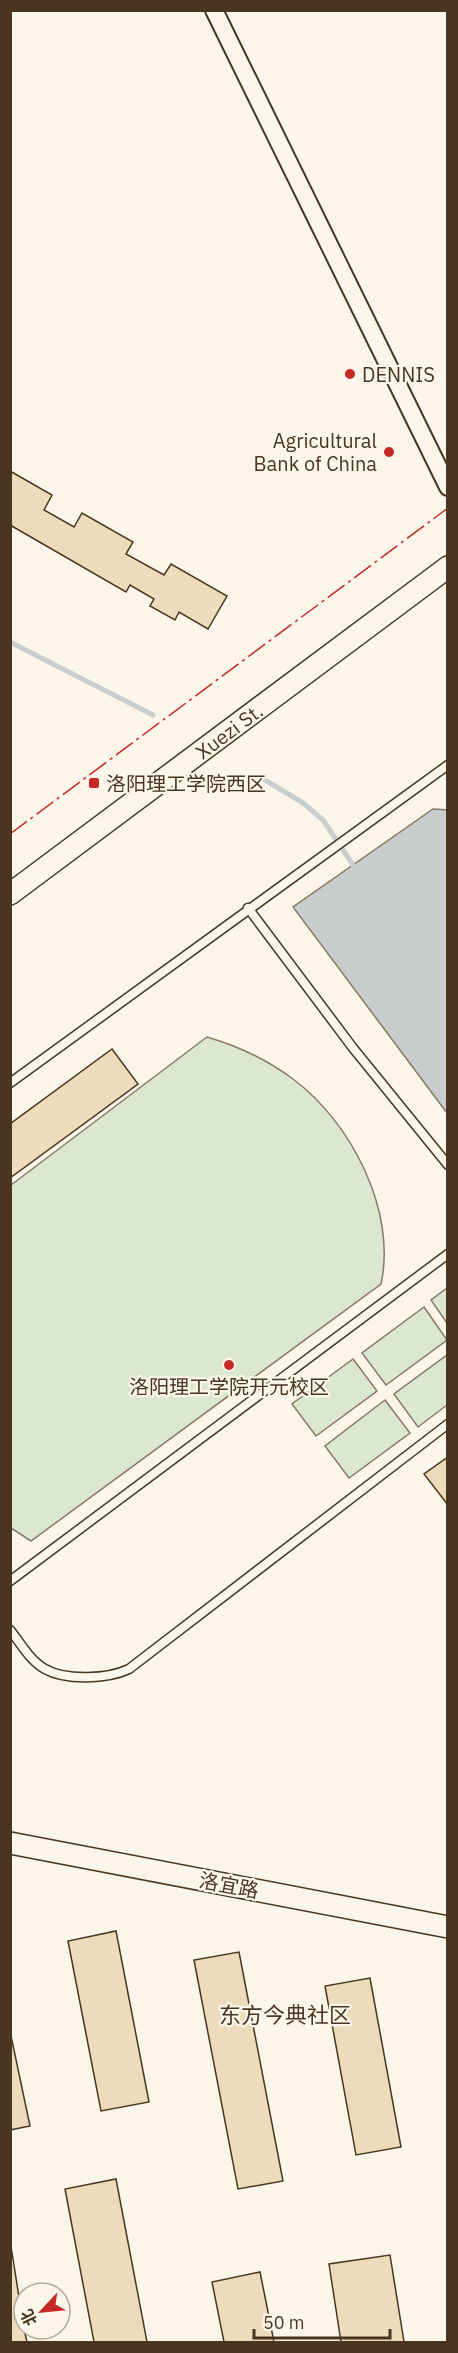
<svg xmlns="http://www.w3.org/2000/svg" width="458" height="2353" viewBox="0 0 458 2353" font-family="'IBM Plex Sans','Noto Sans SC',sans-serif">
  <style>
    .green { fill: #dce7d0; stroke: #887966; stroke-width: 1.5 }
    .water { fill: #c9cecd; stroke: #887966; stroke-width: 1.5 }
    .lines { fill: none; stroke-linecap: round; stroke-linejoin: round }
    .stream { stroke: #c9cecd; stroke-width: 5 }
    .building { fill: #ecdcbc; stroke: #4a3520; stroke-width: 1.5 }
    .service-casing { stroke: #4a3520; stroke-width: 11 }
    .minor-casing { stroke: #4a3520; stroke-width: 20 }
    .tertiary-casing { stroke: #4a3520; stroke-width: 24 }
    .service { stroke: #fbf6e9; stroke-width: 8 }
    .minor { stroke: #fbf6e9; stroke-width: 16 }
    .tertiary { stroke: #fbf6e9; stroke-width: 21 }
    .power { stroke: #c62828; stroke-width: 1.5; stroke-dasharray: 21 4.5 3 4.5; stroke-linecap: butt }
    .poi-dot { fill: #c62828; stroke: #fbf6e9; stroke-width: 2 }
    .labels { text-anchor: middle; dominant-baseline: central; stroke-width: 4.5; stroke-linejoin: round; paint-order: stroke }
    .poi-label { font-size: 20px; fill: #4a3520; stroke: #fbf6e9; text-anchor: start }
    .street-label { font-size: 20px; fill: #4a3520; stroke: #fbf6e9 }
    .quarter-label { font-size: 22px; fill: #4a3520; stroke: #fbf6e9 }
  </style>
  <rect width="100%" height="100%" fill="#fbf6e9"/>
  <g class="green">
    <path d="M 207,1037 C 238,1046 266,1059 293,1079 C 351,1122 397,1211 381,1284 L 31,1541 L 11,1528 L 11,1185 Z"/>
    <path d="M 447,1288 L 447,1323 L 431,1300 Z"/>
    <path d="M 424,1307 L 447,1340 L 386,1385 L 362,1353 Z"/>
    <path d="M 447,1355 L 447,1405 L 418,1427 L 394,1394 Z"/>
    <path d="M 353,1359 L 377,1391 L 316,1436 L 292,1404 Z"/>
    <path d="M 385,1400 L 410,1433 L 349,1478 L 325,1446 Z"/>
  </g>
  <path class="water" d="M 433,809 L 448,810 L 447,1113 L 293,907 Z"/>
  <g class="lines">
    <g class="stream">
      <path d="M 10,642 L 153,715"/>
      <path d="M 260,777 L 303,803 L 323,820 L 353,865"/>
    </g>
  </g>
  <g class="building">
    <path d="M 10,471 L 52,495 L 44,510 L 74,527 L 82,513 L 133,542 L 126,554 L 164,575 L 171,564 L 227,596 L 208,629 L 179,612 L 175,620 L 150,606 L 154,599 L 130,585 L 126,592 L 10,525 Z"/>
    <path d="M 112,1049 L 138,1084 L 10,1178 L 10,1124 Z"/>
    <path d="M 448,1457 L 448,1505 L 424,1474 Z"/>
    <path d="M 116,1931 L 149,2102 L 101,2111 L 68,1941 Z"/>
    <path d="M 239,1952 L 283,2181 L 238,2189 L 194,1960 Z"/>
    <path d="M 370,1978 L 401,2147 L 356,2155 L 325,1986 Z"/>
    <path d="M 10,2031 L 30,2126 L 10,2130 Z"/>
    <path d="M 116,2179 L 147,2342 L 94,2342 L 65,2189 Z"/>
    <path d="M 10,2240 L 24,2329 L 27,2342 L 10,2342 Z"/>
    <path d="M 390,2255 L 404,2342 L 341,2342 L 329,2264 Z"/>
    <path d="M 260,2272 L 274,2342 L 224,2342 L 212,2282 Z"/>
  </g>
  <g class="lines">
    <defs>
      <g id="service">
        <path d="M 248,908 L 353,1048 L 448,1165"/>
        <path d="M 10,1083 L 448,765"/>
        <path d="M 10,1581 L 448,1254"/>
        <path d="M 10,1630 C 20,1642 30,1661 45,1669 C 66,1681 108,1679 129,1669 L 448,1424"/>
      </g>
      <path id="minor" d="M 214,10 L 448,487"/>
      <g id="tertiary">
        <path id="s1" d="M 10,894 L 448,567"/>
        <path d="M 10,1843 L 448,1927"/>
      </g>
    </defs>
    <use href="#service" class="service-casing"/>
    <use href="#minor" class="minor-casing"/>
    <use href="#tertiary" class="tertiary-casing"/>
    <use href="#service" class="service"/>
    <use href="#minor" class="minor"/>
    <use href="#tertiary" class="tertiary"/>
    <path class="power" d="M 10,834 L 448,508"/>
  </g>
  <g class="poi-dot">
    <circle cx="350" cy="374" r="6"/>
    <circle cx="389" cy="452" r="6"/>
    <rect x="88" y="777" width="12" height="12" rx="3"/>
    <circle cx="229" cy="1365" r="6"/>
  </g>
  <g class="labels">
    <g class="poi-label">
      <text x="362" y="374">DENNIS</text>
      <text x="377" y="440" text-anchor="end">Agricultural<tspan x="377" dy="23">Bank of China</tspan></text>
      <text x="106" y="783">洛阳理工学院西区</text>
      <text x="229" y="1386" text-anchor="middle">洛阳理工学院开元校区</text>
    </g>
    <g class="street-label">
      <text stroke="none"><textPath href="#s1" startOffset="273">Xuezi St.</textPath></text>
      <text transform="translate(229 1885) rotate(11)">洛宜路</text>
    </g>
    <g class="quarter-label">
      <text x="285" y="2014">东方今典社区</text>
    </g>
  </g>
  <rect width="458" height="2353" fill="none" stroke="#4a3520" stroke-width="24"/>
  <g transform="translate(42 2311) rotate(244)"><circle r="28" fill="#fbf6e9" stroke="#b4a999" stroke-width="1.5"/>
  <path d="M0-4.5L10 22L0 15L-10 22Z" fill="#c62828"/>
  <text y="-9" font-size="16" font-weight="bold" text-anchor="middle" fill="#4a3520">北</text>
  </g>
  <path d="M254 2329v9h136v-9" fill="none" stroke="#4a3520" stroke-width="3"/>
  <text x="263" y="2329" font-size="18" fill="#4a3520" stroke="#fbf6e9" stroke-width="4.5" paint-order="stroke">50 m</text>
</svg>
